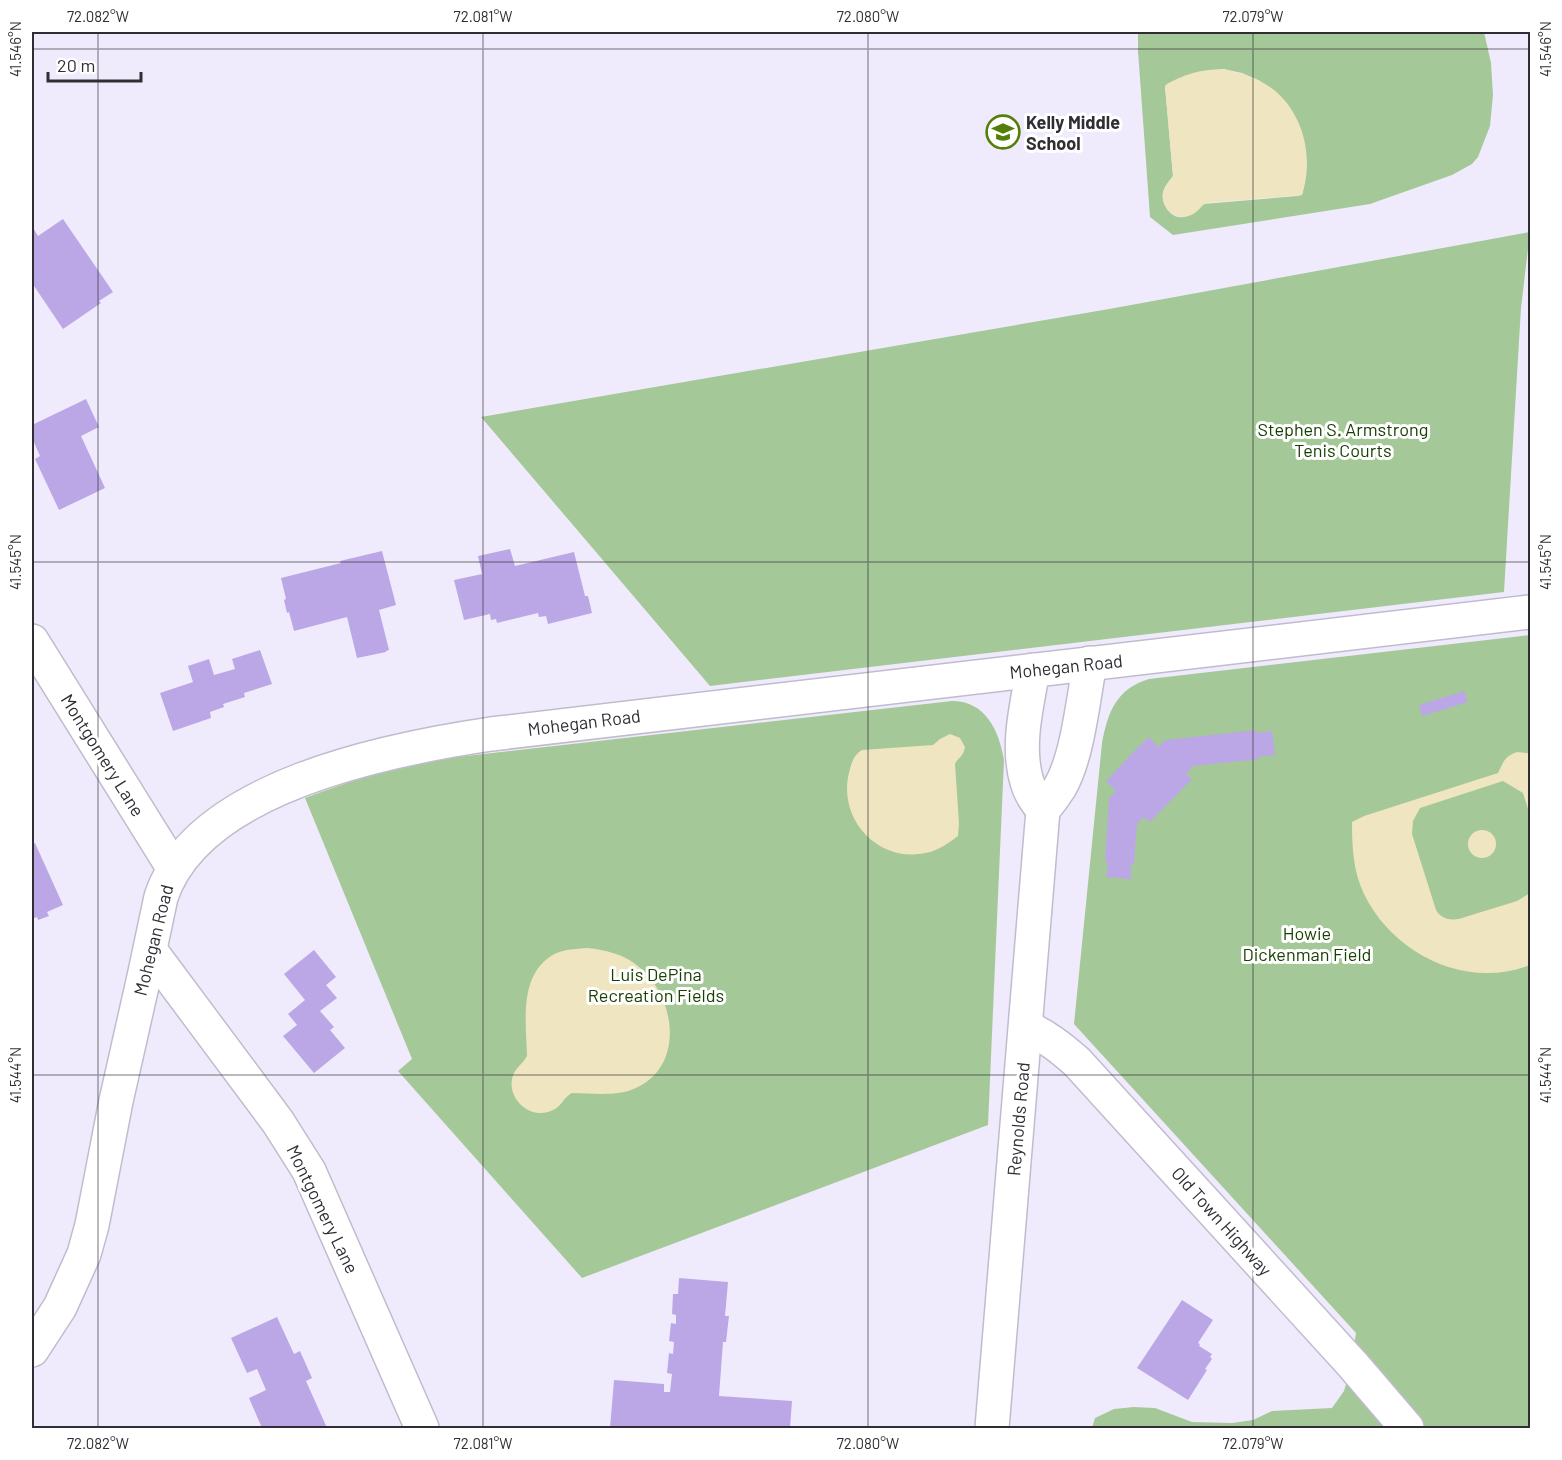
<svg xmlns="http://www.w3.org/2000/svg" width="1562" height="1460" viewBox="0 0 1562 1460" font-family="Barlow,sans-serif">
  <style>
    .green { fill: #a5c899; fill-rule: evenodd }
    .sand { fill: #efe5c0 }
    .building { fill: #bba7e6 }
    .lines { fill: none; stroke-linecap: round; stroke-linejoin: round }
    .minor-casing { stroke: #c1bccd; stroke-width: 36 }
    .minor { stroke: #fff; stroke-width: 33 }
    .ticks { fill: none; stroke: #302e34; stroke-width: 1.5; stroke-opacity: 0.45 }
    .labels { text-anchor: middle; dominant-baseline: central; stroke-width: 6; stroke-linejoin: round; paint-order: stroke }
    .poi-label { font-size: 18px; font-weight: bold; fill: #302e34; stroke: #fff; text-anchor: start }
    .park-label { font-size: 18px; fill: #194003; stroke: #fff }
    .street-label { font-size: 18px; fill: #302e34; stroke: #fff }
    .neatline { fill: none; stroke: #302e34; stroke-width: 2 }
    .ticks-label { font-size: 15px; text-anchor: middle; fill: #302e34 }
  </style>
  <rect width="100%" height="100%" fill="#f0ebfc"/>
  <g class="green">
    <path d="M 1138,32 L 1484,32 L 1491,63 L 1493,95 L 1490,126 L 1478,157 L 1472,164 L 1452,175 L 1370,204 L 1173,235 L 1150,217 L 1138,51 ZM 1223,69 L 1242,73 L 1260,81 L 1307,161 L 1303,190 L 1302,195 L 1297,196 L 1203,204 C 1199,209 1190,216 1183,217 C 1171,219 1161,204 1163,193 C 1164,187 1169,181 1173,176 L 1165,86 Z"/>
    <path d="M 1530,232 L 1521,308 L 1504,592 L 710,686 L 481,417 L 1109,309 Z"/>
    <path d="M 1530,635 L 1530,1428 L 1092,1428 L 1095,1418 L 1114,1409 L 1134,1407 L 1155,1408 L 1192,1422 L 1232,1423 L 1253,1420 L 1272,1411 L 1332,1408 L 1344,1391 L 1350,1371 L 1356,1333 L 1074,1024 L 1102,743 C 1108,712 1116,689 1149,679 Z"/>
    <path d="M 952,701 C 986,701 999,731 1004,760 L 988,1125 L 582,1278 L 398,1071 L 412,1059 L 305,798 C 349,782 393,766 439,759 Z"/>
  </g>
  <g class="sand">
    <path d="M 1223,69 C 1235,72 1247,74 1258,80 C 1300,100 1316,152 1302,195 L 1206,203 C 1201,206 1197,213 1191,215 C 1177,222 1160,208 1163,193 C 1164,187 1170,181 1173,176 L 1165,86 L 1167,84 C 1188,73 1199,70 1223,69 Z"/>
    <path d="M 950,734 L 960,738 L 965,747 C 963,758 958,757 955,764 L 959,823 L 958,836 C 949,843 940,849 930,852 C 879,866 835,818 850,769 C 852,761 855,754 862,750 L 933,745 L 940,739 Z"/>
    <path d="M 1517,752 L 1527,753 L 1530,755 L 1530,815 L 1523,793 L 1503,781 L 1420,808 L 1413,821 L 1412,834 L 1436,910 C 1442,920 1452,921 1462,918 L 1517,901 L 1530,893 L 1530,965 C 1466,990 1393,954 1364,894 C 1353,871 1352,846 1352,822 L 1364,816 L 1498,773 C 1504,761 1504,757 1517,752 Z"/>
    <circle cx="1482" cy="844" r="14"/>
    <path d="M 587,948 C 606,950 624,954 639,967 C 675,996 686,1065 636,1088 C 617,1097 593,1093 572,1093 C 564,1097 562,1105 555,1109 C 534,1122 508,1102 512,1079 C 514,1068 523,1064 527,1056 C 526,1022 519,977 551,956 C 561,949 576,949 587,948 Z"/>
  </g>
  <g class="building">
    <path d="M 63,219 L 113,292 L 99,301 L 101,303 L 63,329 L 32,283 L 32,226 L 38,236 Z"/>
    <path d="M 86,399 L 99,427 L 81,436 L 105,488 L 59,510 L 35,459 L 40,456 L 32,438 L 32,425 Z"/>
    <path d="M 510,549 L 515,566 L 574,552 L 585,596 L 588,596 L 592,613 L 548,624 L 546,616 L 539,617 L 538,613 L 497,623 L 496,619 L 491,620 L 490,614 L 464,620 L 454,580 L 482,574 L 478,556 Z"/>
    <path d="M 382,551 L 396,605 L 379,610 L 389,650 L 386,651 L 386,652 L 357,658 L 347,617 L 294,631 L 289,612 L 287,613 L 284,600 L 286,599 L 281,578 L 341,563 L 340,561 Z"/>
    <path d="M 260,650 L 272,684 L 244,693 L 245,697 L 223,704 L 224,707 L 210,712 L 211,718 L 173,731 L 160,693 L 193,682 L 188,666 L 209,659 L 214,675 L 235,669 L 232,659 Z"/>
    <path d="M 1464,691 L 1468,702 L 1422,716 L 1419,705 Z"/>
    <path d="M 1256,730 L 1257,733 L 1272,731 L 1275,755 L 1259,756 L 1260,759 L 1193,766 L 1186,774 L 1192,779 L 1150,822 L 1144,817 L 1137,824 L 1134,864 L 1131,864 L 1131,879 L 1106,877 L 1108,862 L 1105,862 L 1109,798 L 1116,791 L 1106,781 L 1138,747 L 1149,737 L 1158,747 L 1166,740 Z"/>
    <path d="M 35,843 L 63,905 L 47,912 L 49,916 L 38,920 L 37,917 L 32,919 L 32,844 Z"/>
    <path d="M 314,950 L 336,977 L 326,985 L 337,998 L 320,1011 L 334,1027 L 330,1030 L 345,1048 L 314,1073 L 283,1036 L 297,1025 L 288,1014 L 305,1000 L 284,974 Z"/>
    <path d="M 679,1278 L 728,1282 L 725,1316 L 729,1316 L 726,1342 L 723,1342 L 719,1396 L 792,1401 L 790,1428 L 610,1428 L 614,1380 L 664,1384 L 664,1392 L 670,1392 L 672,1374 L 667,1373 L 669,1353 L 673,1354 L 674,1342 L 669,1341 L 671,1323 L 676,1324 L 676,1315 L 672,1314 L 673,1294 L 678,1294 Z"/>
    <path d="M 1182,1300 L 1213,1320 L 1198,1343 L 1200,1344 L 1199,1346 L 1212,1354 L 1210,1357 L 1212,1359 L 1205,1369 L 1207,1370 L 1188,1400 L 1137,1368 Z"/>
    <path d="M 277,1317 L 294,1354 L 300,1351 L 312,1378 L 306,1381 L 327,1428 L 262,1428 L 249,1398 L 266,1390 L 257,1369 L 247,1373 L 231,1338 Z"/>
  </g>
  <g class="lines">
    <defs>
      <g id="minor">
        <path d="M 32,641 L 174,869"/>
        <path d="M 1033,670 C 1027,705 1016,746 1027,782 C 1030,793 1036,801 1043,810"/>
        <path d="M 150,950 L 278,1122 L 309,1171 L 422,1428"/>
        <path d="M 1026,1027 C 1047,1037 1060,1047 1077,1062 L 1353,1365 L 1407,1428"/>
        <path d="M 32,1350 L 60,1307 L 84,1254 L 92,1225 L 116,1101 L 144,977 L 161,897 C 198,786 390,749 491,734 L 1530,612"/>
        <path d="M 992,1428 L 1043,810 C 1049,803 1055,795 1060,787 C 1078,756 1083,699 1090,663"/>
      </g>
    </defs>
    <use href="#minor" class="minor-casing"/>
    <use href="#minor" class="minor"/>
  </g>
  <path class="ticks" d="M 98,32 L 98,1428M 483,32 L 483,1428M 868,32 L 868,1428M 1253,32 L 1253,1428M 32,49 L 1530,49M 32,562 L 1530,562M 32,1075 L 1530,1075"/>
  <defs>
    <symbol id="school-ring" viewBox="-11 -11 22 22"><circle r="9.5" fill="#fff" stroke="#527f07" stroke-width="1.5"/><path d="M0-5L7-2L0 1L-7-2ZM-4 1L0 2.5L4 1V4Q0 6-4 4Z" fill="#527f07"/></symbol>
  </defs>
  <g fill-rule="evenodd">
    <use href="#school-ring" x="984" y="113" width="38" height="38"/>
  </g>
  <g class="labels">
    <g class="poi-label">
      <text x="1026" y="122">Kelly Middle<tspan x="1026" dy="21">School</tspan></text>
    </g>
    <g class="park-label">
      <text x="1343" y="429">Stephen S. Armstrong<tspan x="1343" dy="21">Tenis Courts</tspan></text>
      <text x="1307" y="933">Howie<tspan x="1307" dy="21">Dickenman Field</tspan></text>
      <text x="656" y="974">Luis DePina<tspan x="656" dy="21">Recreation Fields</tspan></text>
    </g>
    <g class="street-label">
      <text transform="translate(1066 666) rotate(-6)">Mohegan Road</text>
      <text transform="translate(584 722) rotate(-7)">Mohegan Road</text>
      <text transform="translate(103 755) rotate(58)">Montgomery Lane</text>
      <text transform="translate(153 940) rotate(-76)">Mohegan Road</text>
      <text transform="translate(1018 1119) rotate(-85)">Reynolds Road</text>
      <text transform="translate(323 1209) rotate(64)">Montgomery Lane</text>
      <text transform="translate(1222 1221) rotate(48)">Old Town Highway</text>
    </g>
  </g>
  <rect width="1562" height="1460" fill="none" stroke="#ffffff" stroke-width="66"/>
  <path d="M48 72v9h93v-9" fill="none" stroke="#302e34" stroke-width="3"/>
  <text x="57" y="72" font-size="18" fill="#302e34" stroke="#ffffff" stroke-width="4.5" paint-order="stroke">20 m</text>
  <rect x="33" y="33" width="1496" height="1394" class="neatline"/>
  <g class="ticks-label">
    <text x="98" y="22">72.082°W</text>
    <text x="483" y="22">72.081°W</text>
    <text x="868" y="22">72.080°W</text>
    <text x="1253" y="22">72.079°W</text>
    <text transform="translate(16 49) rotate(-90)" y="5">41.546°N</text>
    <text transform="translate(1546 49) rotate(-90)" y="5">41.546°N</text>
    <text transform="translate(16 562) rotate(-90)" y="5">41.545°N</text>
    <text transform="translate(1546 562) rotate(-90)" y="5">41.545°N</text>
    <text transform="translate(16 1075) rotate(-90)" y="5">41.544°N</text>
    <text transform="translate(1546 1075) rotate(-90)" y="5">41.544°N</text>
    <text x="98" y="1449">72.082°W</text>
    <text x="483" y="1449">72.081°W</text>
    <text x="868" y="1449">72.080°W</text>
    <text x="1253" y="1449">72.079°W</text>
  </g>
</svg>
